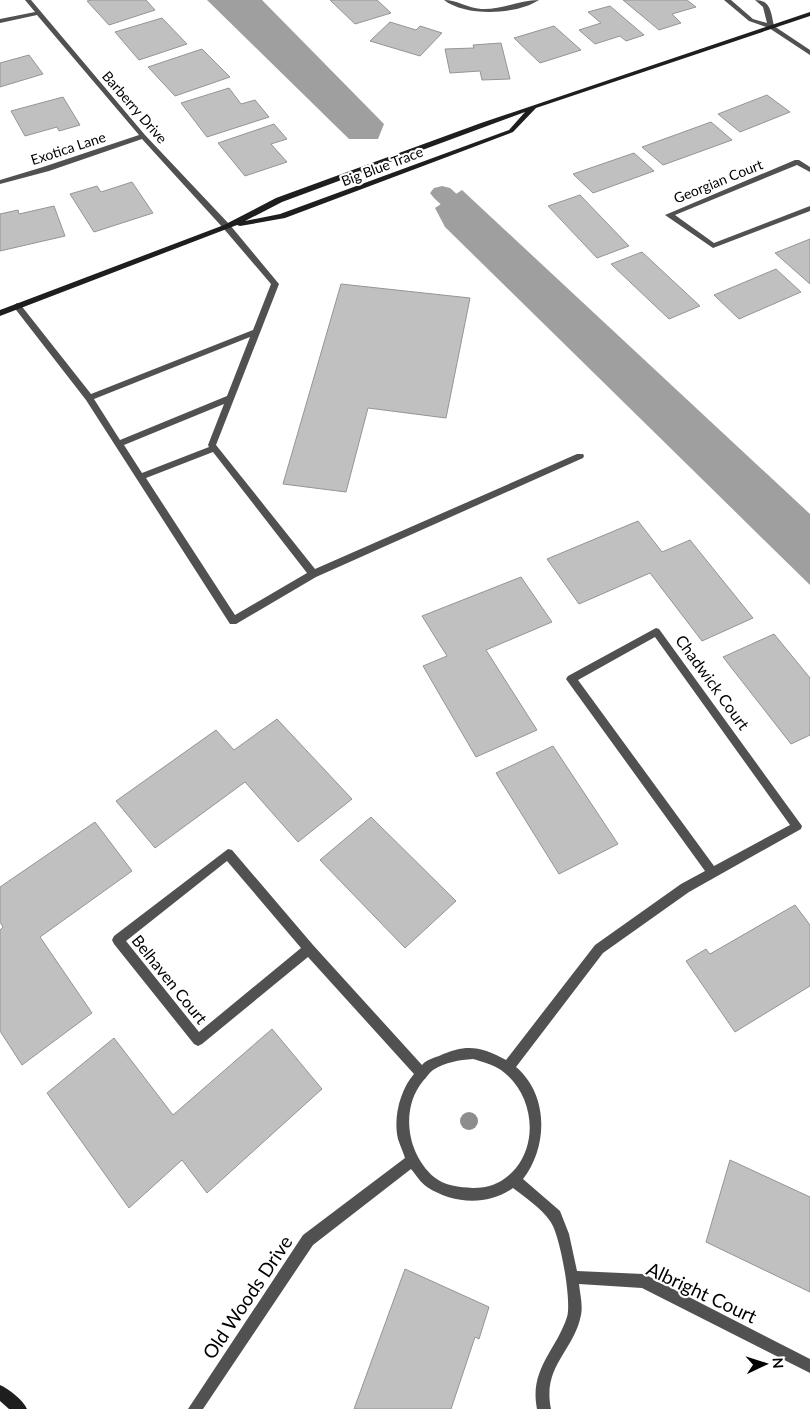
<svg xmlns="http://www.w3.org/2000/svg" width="810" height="1409" viewBox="0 0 810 1409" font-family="Lato,sans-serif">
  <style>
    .water { fill: #9f9f9f }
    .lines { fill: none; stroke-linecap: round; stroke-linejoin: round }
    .canal { fill: #9f9f9f; fill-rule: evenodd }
    .building { fill: #c0c0c0; stroke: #959595 }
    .lane { fill: #515151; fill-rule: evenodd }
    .street { fill: #515151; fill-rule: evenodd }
    .secondary { fill: #1e1e1e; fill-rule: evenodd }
    .tree { fill: #8d8d8d }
    .labels { text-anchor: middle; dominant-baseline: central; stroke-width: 4.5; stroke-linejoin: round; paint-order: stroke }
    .far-street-label { font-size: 14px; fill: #000; stroke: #fff }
    .street-label { font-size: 16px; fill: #000; stroke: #fff }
    .near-street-label { font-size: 19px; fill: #000; stroke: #fff }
  </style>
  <rect width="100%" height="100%" fill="#fff"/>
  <g class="water">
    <path d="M 207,0 L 262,0 L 384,124 L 378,139 L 349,139 Z"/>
    <path d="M 462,190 L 810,514 L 810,585 L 445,227 L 435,208 Z"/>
  </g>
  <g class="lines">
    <path class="canal" d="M 442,186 L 450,188 L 490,224 L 493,229 L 490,234 L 481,237 L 472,234 L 434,198 L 430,193 L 434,188 Z"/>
  </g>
  <g class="building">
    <path d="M 92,0 L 146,0 L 155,10 L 109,25 L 87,1 Z"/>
    <path d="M 330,0 L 377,0 L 391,13 L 355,24 Z"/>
    <path d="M 623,0 L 687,0 L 696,7 L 672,14 L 681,23 L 659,30 Z"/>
    <path d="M 610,6 L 644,35 L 626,41 L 620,36 L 595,44 L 579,30 L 601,23 L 588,12 Z"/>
    <path d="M 162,18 L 187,44 L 139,60 L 115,32 Z"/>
    <path d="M 390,22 L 416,30 L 420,26 L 442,33 L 420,56 L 370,41 Z"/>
    <path d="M 554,26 L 581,50 L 540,63 L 514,38 Z"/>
    <path d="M 501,43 L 510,79 L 482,80 L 480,71 L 450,73 L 445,49 L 474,48 L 473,45 Z"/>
    <path d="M 202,49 L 230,77 L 175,96 L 148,67 Z"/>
    <path d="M 29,55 L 43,74 L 0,87 L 0,63 Z"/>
    <path d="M 229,88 L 241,104 L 255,100 L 269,117 L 207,137 L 181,103 Z"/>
    <path d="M 767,95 L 790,112 L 740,132 L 718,114 Z"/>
    <path d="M 63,97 L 80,125 L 59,131 L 57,127 L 25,136 L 11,111 Z"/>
    <path d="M 711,122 L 732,140 L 663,165 L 642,147 Z"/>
    <path d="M 274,124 L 287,139 L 271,144 L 287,162 L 245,176 L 218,143 Z"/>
    <path d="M 634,153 L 654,171 L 593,193 L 573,174 Z"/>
    <path d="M 132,182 L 153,213 L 94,232 L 70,194 L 97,186 L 101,192 Z"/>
    <path d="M 580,195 L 629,246 L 597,258 L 548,206 Z"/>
    <path d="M 54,206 L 65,236 L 0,251 L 0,214 L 18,210 L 19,214 Z"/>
    <path d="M 810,239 L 810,284 L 775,253 Z"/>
    <path d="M 642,252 L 700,306 L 669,319 L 611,264 Z"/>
    <path d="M 776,269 L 801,292 L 739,319 L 714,295 Z"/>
    <path d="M 341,284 L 470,298 L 446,418 L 368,408 L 346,492 L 283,484 Z"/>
    <path d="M 638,521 L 662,552 L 690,540 L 753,618 L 702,641 L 650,573 L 579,604 L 547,559 Z"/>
    <path d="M 521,577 L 552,622 L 486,650 L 537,730 L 476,757 L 423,666 L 447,656 L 422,616 Z"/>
    <path d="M 774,634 L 810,678 L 810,735 L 791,744 L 723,657 Z"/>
    <path d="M 277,719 L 352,799 L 298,842 L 245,782 L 155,848 L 116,801 L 216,730 L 234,750 Z"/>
    <path d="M 553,746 L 618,844 L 559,874 L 496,773 Z"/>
    <path d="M 371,817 L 456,901 L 405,948 L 320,860 Z"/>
    <path d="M 95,822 L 132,871 L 40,937 L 92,1013 L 22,1065 L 0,1031 L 0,930 L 3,927 L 0,922 L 0,887 Z"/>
    <path d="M 795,905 L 810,925 L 810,986 L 735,1032 L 686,961 L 706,949 L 710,954 Z"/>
    <path d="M 272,1029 L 322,1089 L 207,1193 L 182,1160 L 129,1208 L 47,1093 L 114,1038 L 173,1115 Z"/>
    <path d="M 730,1160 L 810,1197 L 810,1292 L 706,1242 Z"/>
    <path d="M 405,1269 L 489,1307 L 479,1339 L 475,1337 L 451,1409 L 354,1409 Z"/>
  </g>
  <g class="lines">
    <path class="lane" d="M 224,225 L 230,225 L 279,284 L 216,445 L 315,569 L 577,454 L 583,454 L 584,456 L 583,458 L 316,577 L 236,624 L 230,624 L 86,400 L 13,306 L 17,303 L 20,304 L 91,394 L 253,330 L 271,284 L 224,229 ZM 250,337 L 227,396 L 120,440 L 94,399 ZM 224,404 L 208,445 L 209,447 L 142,473 L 124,445 ZM 213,452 L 307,573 L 235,615 L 146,478 Z"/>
    <g class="street">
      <path d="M 25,0 L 31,0 L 145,135 L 230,225 L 230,229 L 224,229 L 142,139 L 49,171 L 0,184 L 0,180 L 43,167 L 139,135 L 37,15 L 0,23 L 0,19 L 35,12 Z"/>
      <path d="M 444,0 C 457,0 468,8 481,9 C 502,10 520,0 539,0 C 516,15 466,17 444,0 Z"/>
      <path d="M 724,0 L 731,0 L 753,19 L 767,23 L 763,7 L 755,0 C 771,0 771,13 774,26 L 810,50 L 810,55 L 769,28 L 749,21 Z"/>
      <path d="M 795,160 L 799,160 L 810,167 L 810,172 L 797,165 L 675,215 L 714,243 L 810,206 L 810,211 L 713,248 L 665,215 Z"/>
      <path d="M 656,628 L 659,629 L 802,826 L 801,829 L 689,892 L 603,953 L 516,1067 C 549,1095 548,1147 523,1179 L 560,1211 L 569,1234 L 577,1271 L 643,1274 L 648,1276 L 810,1359 L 810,1373 L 642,1288 L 579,1284 C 580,1294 583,1305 581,1315 C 574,1351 542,1366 551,1409 L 537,1409 C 529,1369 556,1351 567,1317 C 572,1302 560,1233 550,1221 C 541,1208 526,1198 513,1188 C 488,1206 453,1204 427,1187 C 421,1183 416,1175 411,1169 L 313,1245 L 203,1409 L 188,1409 L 303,1235 L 405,1158 C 403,1152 400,1145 398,1139 C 393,1118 400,1090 414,1074 L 308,957 L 202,1044 L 198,1046 L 194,1044 L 114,944 L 112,940 L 114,936 L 228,849 L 232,850 L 313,945 L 422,1065 C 426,1060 433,1058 439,1056 C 466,1044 480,1046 506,1060 L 595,945 L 681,884 L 705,871 L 566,679 L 568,676 ZM 655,637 L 790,825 L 714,866 L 578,680 ZM 227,861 L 301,948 L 199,1032 L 126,941 ZM 473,1059 C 483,1062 492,1064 501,1070 C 531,1091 540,1138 516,1168 C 504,1182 491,1188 473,1188 C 459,1187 445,1186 434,1177 C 407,1154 400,1109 423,1081 C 426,1078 429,1073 433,1070 C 446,1062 459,1060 473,1059 Z"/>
    </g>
    <g class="secondary">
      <path d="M 810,12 L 810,16 L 536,108 L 513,132 L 285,218 L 240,226 L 237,225 L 0,316 L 0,310 L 224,225 L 276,198 L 481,123 ZM 525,112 L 509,130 L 280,214 L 245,221 L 282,202 Z"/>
      <path d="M 0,1385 C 9,1389 23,1400 27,1409 L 9,1409 L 0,1401 Z"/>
    </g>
  </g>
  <circle class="tree" cx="469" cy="1121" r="9"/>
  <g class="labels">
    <g class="far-street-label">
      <text transform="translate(135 107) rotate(49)">Barberry Drive</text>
      <text transform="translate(68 148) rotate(-18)">Exotica Lane</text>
      <text transform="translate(382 166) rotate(-21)">Big Blue Trace</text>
      <text transform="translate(718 181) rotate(-22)">Georgian Court</text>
    </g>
    <g class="street-label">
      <text transform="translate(713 682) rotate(54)">Chadwick Court</text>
      <text transform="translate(170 979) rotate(51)">Belhaven Court</text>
    </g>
    <g class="near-street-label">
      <text transform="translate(702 1292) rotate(25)">Albright Court</text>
      <text transform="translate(247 1297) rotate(-56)">Old Woods Drive</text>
    </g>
  </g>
  <g transform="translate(765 1364) rotate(86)" stroke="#ffffff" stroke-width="4" paint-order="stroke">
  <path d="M0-4L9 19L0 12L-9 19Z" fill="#000000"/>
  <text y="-8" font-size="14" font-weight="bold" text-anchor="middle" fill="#000000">N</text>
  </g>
</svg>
